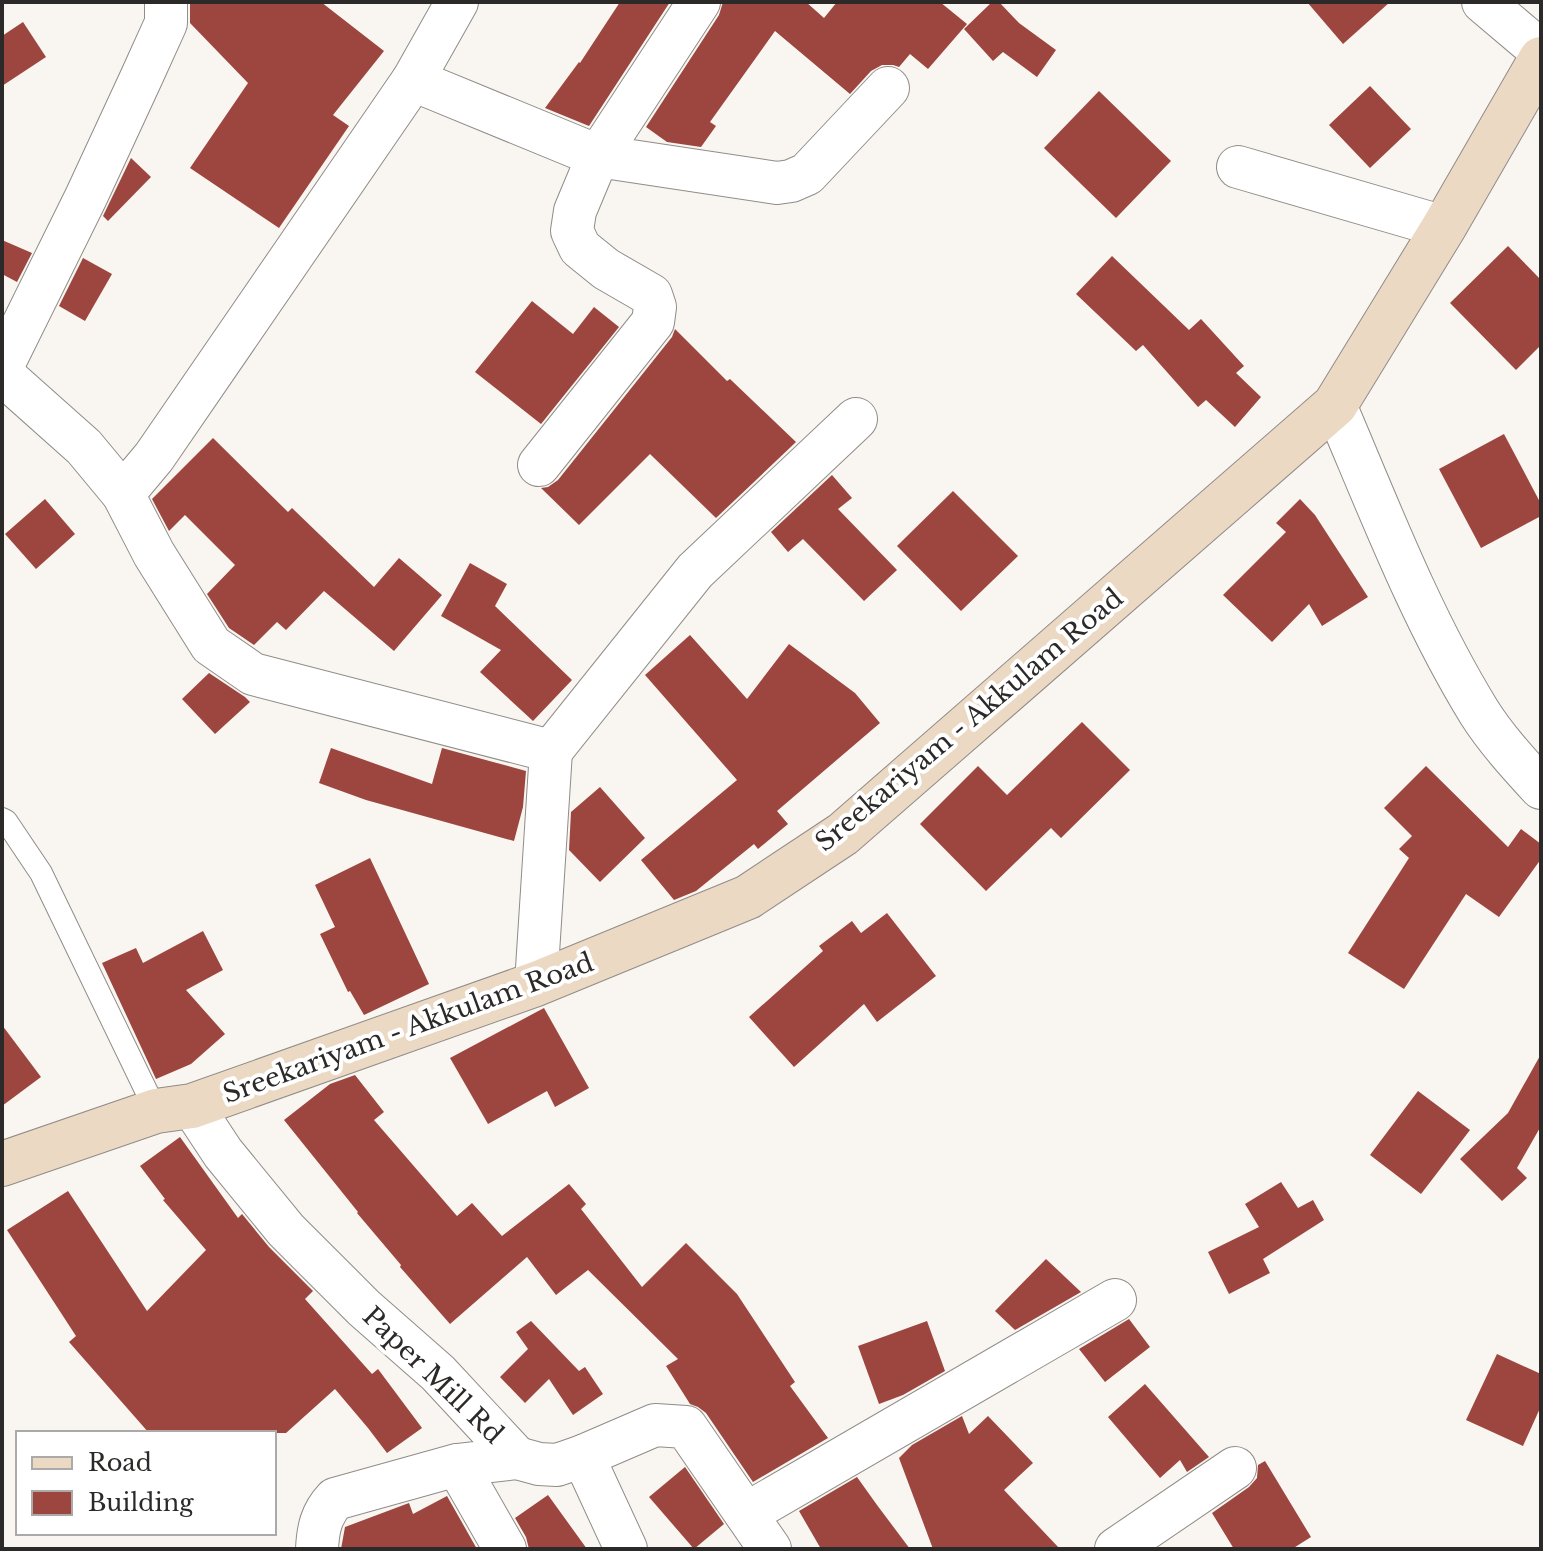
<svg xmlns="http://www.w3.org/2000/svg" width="1543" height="1551" viewBox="0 0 1543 1551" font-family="'Libre Baskerville',serif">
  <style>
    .building { fill: #9c463f }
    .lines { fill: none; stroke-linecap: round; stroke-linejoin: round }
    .lane-casing { stroke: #908c88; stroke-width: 24 }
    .street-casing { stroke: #908c88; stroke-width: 44 }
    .secondary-casing { stroke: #908c88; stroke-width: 46 }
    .lane { stroke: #fff; stroke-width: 22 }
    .street { stroke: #fff; stroke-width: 42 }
    .secondary { stroke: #ecd9c4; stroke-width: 44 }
    .labels { text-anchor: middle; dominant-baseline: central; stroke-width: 8; stroke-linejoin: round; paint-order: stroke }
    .street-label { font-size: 26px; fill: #2c2a29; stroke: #fff }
  </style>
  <rect width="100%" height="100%" fill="#f9f5f0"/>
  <g class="building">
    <path d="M 190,2 L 321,2 L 384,51 L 333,115 L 349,126 L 279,228 L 190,168 L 248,83 L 190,23 Z"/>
    <path d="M 620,2 L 670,2 L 589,126 L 545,108 L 579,62 L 580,63 Z"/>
    <path d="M 723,2 L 806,2 L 824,18 L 837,2 L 940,2 L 967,24 L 928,69 L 910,54 L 899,67 L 893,65 L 882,65 L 871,71 L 850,94 L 775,31 L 710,122 L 716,126 L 701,147 L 667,142 L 646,127 L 719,15 Z"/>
    <path d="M 992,2 L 999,2 L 1019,23 L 1056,50 L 1037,77 L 1003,52 L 993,61 L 964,29 Z"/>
    <path d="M 1307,2 L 1390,2 L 1343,44 Z"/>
    <path d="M 23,22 L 46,57 L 2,86 L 2,36 Z"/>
    <path d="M 1370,86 L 1411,129 L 1370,168 L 1329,125 Z"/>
    <path d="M 1099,91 L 1171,161 L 1116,218 L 1044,148 Z"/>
    <path d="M 131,158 L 151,177 L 108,221 L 103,216 Z"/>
    <path d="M 2,240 L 32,253 L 17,282 L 2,274 Z"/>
    <path d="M 1508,246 L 1541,280 L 1541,345 L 1516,370 L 1450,303 Z"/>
    <path d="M 1112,256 L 1189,330 L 1201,319 L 1244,366 L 1236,373 L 1261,397 L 1235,427 L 1206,400 L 1198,407 L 1143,345 L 1136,351 L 1076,294 Z"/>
    <path d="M 83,258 L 112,274 L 85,321 L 59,306 Z"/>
    <path d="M 532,301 L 573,334 L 594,307 L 619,327 L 541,424 L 475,372 Z"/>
    <path d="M 675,329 L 727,381 L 730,379 L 796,442 L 716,518 L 650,454 L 579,525 L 541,488 L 548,487 L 558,480 L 672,337 Z"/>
    <path d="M 1504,434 L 1541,504 L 1541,516 L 1481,548 L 1439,469 Z"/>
    <path d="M 213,438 L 288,512 L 292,508 L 374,587 L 399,558 L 442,595 L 394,651 L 324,591 L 286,630 L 277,622 L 254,645 L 229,628 L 207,594 L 235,565 L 185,515 L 169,531 L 152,499 Z"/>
    <path d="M 832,475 L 852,498 L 838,509 L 897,570 L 864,601 L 803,539 L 788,552 L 771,532 Z"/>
    <path d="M 953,491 L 1018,556 L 961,611 L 897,546 Z"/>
    <path d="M 45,499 L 75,534 L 36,569 L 5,534 Z"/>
    <path d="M 1300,499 L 1315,515 L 1368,597 L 1322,626 L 1309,604 L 1272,642 L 1223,595 L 1286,532 L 1276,523 Z"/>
    <path d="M 470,563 L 507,584 L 495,606 L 572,680 L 533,721 L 480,672 L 501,650 L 441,616 Z"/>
    <path d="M 690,635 L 747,699 L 789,644 L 855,693 L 880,723 L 777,811 L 788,824 L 758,849 L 754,844 L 696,891 L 674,900 L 641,860 L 737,780 L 645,675 Z"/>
    <path d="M 209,673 L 245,697 L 250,702 L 215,734 L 182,699 Z"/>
    <path d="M 1082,722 L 1130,770 L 1061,838 L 1051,828 L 986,891 L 920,824 L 978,766 L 1007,795 Z"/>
    <path d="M 331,748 L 432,784 L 442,748 L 526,771 L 523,807 L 514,841 L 366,800 L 319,783 Z"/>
    <path d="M 1426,766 L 1508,847 L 1521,829 L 1541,844 L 1541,859 L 1499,917 L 1466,894 L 1404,989 L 1348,953 L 1409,858 L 1399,849 L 1412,836 L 1384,808 Z"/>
    <path d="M 600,787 L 645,838 L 600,882 L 569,850 L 571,812 Z"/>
    <path d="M 370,858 L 429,984 L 364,1015 L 350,991 L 348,992 L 320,934 L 335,927 L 315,885 Z"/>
    <path d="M 887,913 L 936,976 L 877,1022 L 864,1004 L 794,1067 L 749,1017 L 823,951 L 819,946 L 852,921 L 861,933 Z"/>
    <path d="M 203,931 L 223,970 L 186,990 L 225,1034 L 191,1064 L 156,1079 L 102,963 L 136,948 L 143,963 Z"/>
    <path d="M 544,1008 L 589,1088 L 555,1107 L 547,1091 L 488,1124 L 450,1058 Z"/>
    <path d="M 2,1025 L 41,1077 L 2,1106 Z"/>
    <path d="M 1541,1054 L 1541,1126 L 1517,1168 L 1527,1178 L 1502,1201 L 1460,1159 L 1508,1113 Z"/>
    <path d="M 355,1075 L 384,1112 L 374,1120 L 457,1216 L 472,1203 L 502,1236 L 569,1184 L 586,1204 L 581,1209 L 642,1287 L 686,1243 L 737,1294 L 795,1382 L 790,1386 L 828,1438 L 753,1482 L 706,1413 L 698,1407 L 690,1404 L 666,1366 L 678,1359 L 588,1270 L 556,1295 L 527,1257 L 450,1324 L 400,1267 L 401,1265 L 357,1213 L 358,1212 L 284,1120 L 330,1084 Z"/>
    <path d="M 1418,1091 L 1470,1130 L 1421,1194 L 1370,1155 Z"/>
    <path d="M 180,1137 L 238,1218 L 242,1214 L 269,1247 L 313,1291 L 305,1299 L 372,1374 L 378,1369 L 422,1428 L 387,1453 L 368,1428 L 335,1389 L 286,1433 L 149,1433 L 69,1342 L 76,1336 L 7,1230 L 68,1191 L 147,1311 L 206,1250 L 163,1200 L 165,1199 L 140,1166 Z"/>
    <path d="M 1281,1182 L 1298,1208 L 1313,1200 L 1324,1220 L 1263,1259 L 1270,1273 L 1229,1294 L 1208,1252 L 1259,1227 L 1245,1204 Z"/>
    <path d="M 1046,1259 L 1081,1292 L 1015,1330 L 995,1311 Z"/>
    <path d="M 1129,1319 L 1150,1347 L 1105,1382 L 1079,1349 Z"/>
    <path d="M 531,1321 L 579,1371 L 585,1367 L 603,1394 L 573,1415 L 549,1379 L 525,1403 L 500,1377 L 528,1349 L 516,1332 Z"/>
    <path d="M 927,1321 L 945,1371 L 903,1395 L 879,1404 L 858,1346 Z"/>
    <path d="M 1497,1354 L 1541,1374 L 1541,1406 L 1523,1446 L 1466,1420 Z"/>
    <path d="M 1145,1384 L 1209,1457 L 1187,1472 L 1180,1460 L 1160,1478 L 1108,1417 Z"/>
    <path d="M 962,1416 L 969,1434 L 988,1416 L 1033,1463 L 1004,1490 L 1060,1549 L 933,1549 L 899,1458 L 912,1445 Z"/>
    <path d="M 1265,1461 L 1311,1537 L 1292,1549 L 1234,1549 L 1212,1513 L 1249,1487 L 1257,1478 L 1258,1465 Z"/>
    <path d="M 685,1467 L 724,1524 L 694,1549 L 649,1497 Z"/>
    <path d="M 857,1477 L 877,1505 L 910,1549 L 821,1549 L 799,1511 Z"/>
    <path d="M 548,1495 L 587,1549 L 529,1549 L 526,1537 L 515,1518 Z"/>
    <path d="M 447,1496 L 477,1549 L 341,1549 L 345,1527 L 409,1503 L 413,1514 Z"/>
  </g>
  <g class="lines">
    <defs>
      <path id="lane" d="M 2,819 L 6,821 L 41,873 L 156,1111"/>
      <g id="street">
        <path d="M 1483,2 L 1541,51"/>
        <path d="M 413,80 L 598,156 L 777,183 L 791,181 L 807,174 L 888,88"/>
        <path d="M 1238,167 L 1444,227"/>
        <path d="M 2,367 L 86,197 L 142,76 L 166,23 L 166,2"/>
        <path d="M 2,374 L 84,447 L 123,494 L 154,554 L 211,645 L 253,674 L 551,751 L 536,984"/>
        <path d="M 1335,405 C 1379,508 1420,616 1479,712 C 1496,739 1519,764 1541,788"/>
        <path d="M 539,465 L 653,322 L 655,307 L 651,295 L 606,269 L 580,248 L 572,231 L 575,211 L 598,156 L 699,2"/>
        <path d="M 123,494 L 154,457 L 413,80 L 457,2"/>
        <path d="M 551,751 L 695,571 L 856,419"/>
        <path d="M 192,1106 L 223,1153 L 286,1230 L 364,1308 L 438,1373 L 517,1458 L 457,1465 L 335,1499 C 321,1514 318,1529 317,1549"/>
        <path d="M 583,1456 L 626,1549"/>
        <path d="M 517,1458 L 539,1464 L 557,1465 L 583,1456 L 655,1425 L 686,1427 L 770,1549"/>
        <path d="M 457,1465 L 505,1549"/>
        <path d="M 746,1514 L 1115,1300"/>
        <path d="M 1116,1549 L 1235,1468"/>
      </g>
      <path id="secondary" d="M 2,1164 L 156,1111 L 192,1106 L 536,984 L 748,897 L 843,834 L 1335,405 L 1444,227 L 1541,59"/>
    </defs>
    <use href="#lane" class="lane-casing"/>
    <use href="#street" class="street-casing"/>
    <use href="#secondary" class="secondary-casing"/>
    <use href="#lane" class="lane"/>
    <use href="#street" class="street"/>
    <use href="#secondary" class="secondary"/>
  </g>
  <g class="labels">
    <g class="street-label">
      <text transform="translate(969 720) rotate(-40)">Sreekariyam - Akkulam Road</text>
      <text transform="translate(408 1028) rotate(-20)">Sreekariyam - Akkulam Road</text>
      <text transform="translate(433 1375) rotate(44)">Paper Mill Rd</text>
    </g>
  </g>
  <rect width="1543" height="1551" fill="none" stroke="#2c2a29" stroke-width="8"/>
  <rect x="16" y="1431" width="260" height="104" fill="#ffffff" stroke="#abaaa9" stroke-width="2"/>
  <rect x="32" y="1457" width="40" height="12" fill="#ecd9c4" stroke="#abaaa9" stroke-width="2"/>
  <text x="88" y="1471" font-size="24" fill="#2c2a29">Road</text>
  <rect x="32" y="1491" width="40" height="24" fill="#9c463f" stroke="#abaaa9" stroke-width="2"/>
  <text x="88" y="1511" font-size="24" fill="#2c2a29">Building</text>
</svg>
